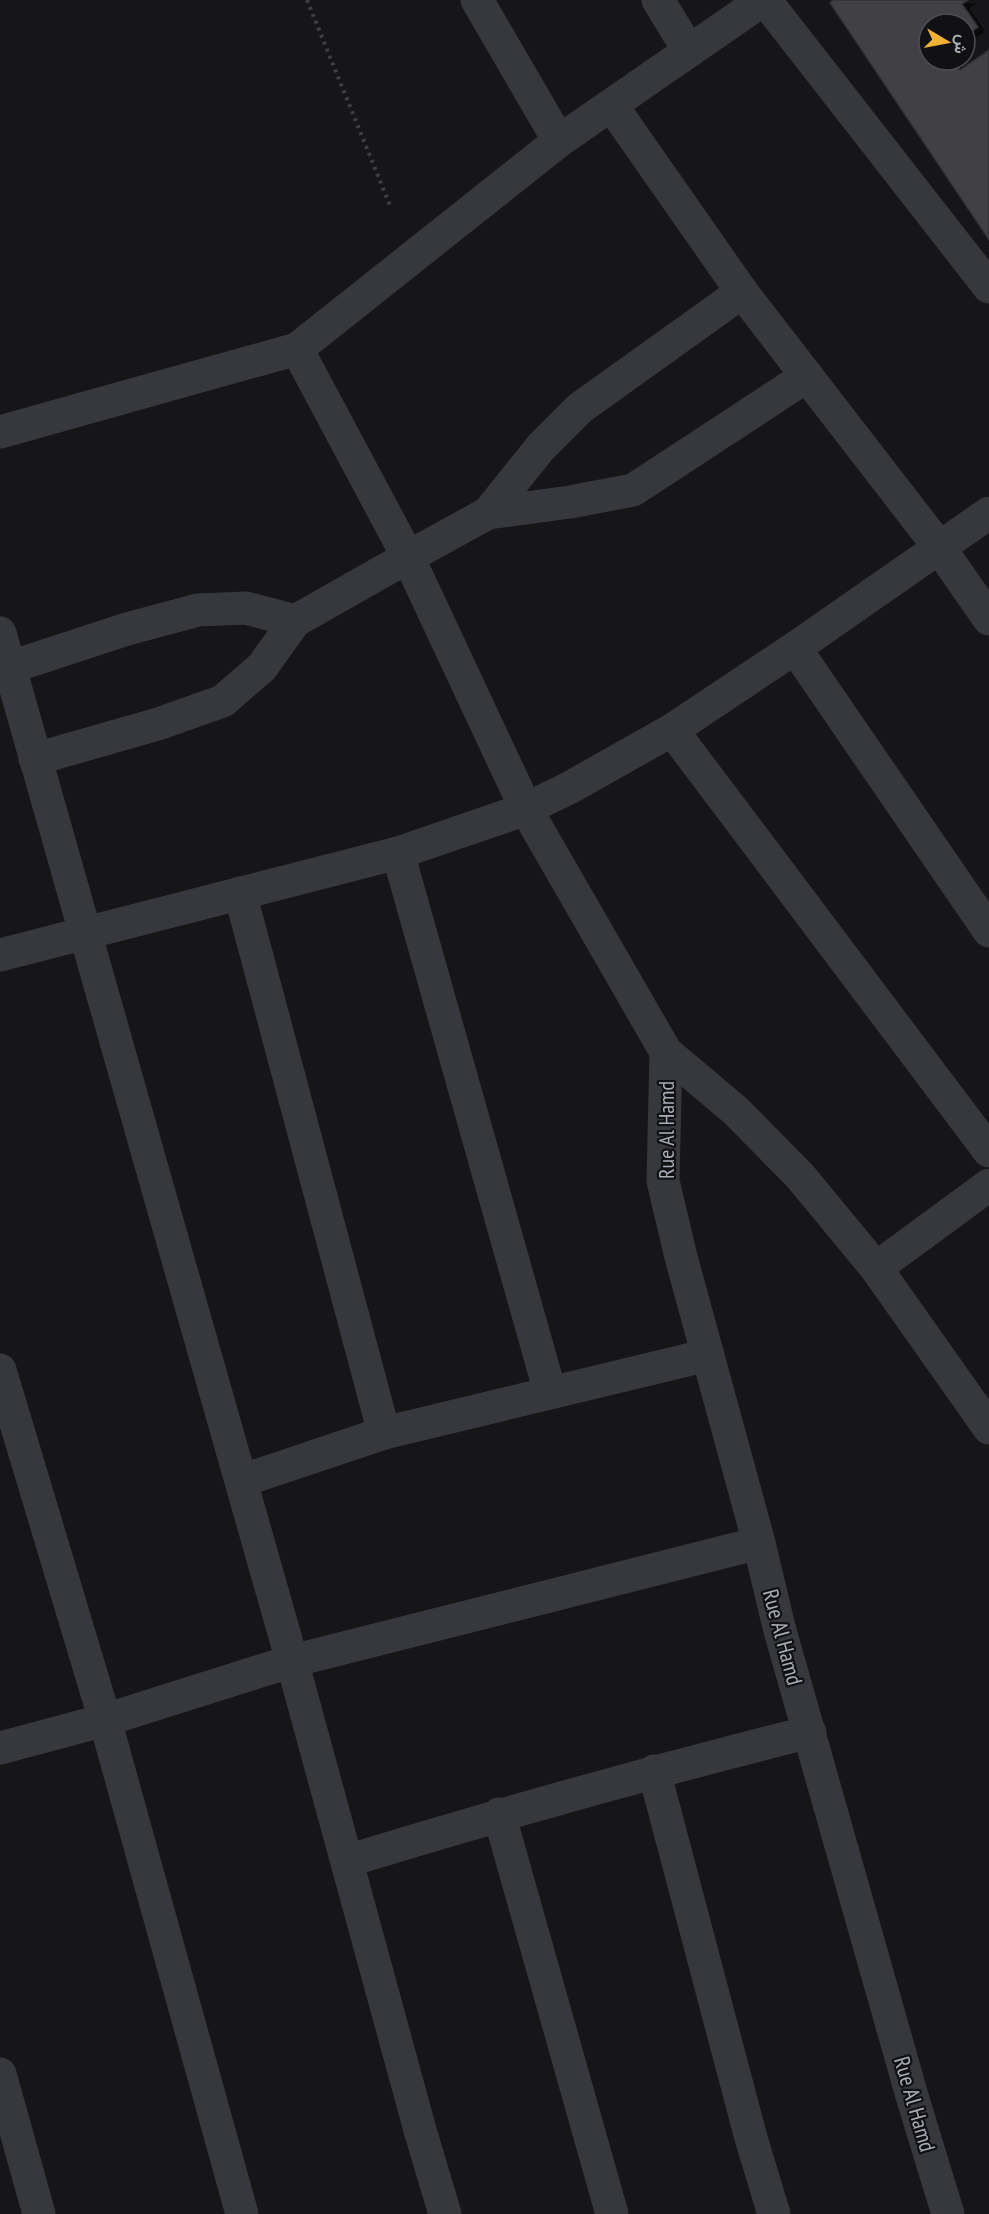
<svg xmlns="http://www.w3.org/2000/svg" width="989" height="2214" viewBox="0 0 989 2214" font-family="'PT Sans Narrow',Vazirmatn,sans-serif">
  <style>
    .building { fill: #404145; stroke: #303034; stroke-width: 1.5; filter: url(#shadow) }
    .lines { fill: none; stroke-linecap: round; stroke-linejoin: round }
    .path { stroke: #3d3f44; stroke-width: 4; stroke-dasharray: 3 4.5; stroke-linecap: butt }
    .minor { stroke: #37383d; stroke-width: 33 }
    .labels { text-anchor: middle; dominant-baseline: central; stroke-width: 4.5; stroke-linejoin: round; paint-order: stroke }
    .street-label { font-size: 22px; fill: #a8adb8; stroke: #111113 }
  </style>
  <defs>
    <filter id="shadow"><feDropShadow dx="6" dy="4" stdDeviation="0" flood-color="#0009"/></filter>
  </defs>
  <rect width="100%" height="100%" fill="#161618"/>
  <path class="building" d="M 833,0 L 968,0 L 962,4 L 978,27 L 965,36 L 965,24 L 929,24 L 929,60 L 953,60 L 960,70 L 989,50 L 989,240 L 830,3 Z"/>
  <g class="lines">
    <path class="path" d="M 307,0 L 391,208"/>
    <g class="minor">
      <path d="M 477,0 L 559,141"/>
      <path d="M 658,0 L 689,51"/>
      <path d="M 765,0 L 989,287"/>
      <path d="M 612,106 L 742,292 L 939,547 L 989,619"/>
      <path d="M 297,349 L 408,557 L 526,809 L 666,1052 L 736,1111 L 800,1176 L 876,1268 L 989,1428"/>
      <path d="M 0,432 L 297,349 L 559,141 L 763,0"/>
      <path d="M 488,513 L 541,447 L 580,408 L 742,292"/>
      <path d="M 0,633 L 292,1661 L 420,2130 L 445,2214"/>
      <path d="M 795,648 L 989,931"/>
      <path d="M 11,667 L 127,629 L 198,610 L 246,608 L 295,621"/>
      <path d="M 672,730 L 989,1151"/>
      <path d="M 35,759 L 158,724 L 223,701 L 262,667 L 295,621 L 408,557 L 488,513 L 570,502 L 633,490 L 807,376"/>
      <path d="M 398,853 L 550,1392"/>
      <path d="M 240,893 L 384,1433"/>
      <path d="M 0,955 L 398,853 L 526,809 L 569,788 L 672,730 L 795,648 L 989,513"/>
      <path d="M 666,1052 L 663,1181 L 681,1257 L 759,1543 L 779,1627 L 912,2096 L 948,2214"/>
      <path d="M 876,1268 L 989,1185"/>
      <path d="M 0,1370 L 105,1720 L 242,2214"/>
      <path d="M 241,1481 L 384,1433 L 708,1355"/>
      <path d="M 0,1748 L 105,1720 L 292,1661 L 759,1543"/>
      <path d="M 654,1771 L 751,2138 L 774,2214"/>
      <path d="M 499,1814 L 612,2214"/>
      <path d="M 347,1861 C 500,1814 654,1771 810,1732"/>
      <path d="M 0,2074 L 39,2214"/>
    </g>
  </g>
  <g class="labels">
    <g class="street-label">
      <text transform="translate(666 1130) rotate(-90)">Rue Al Hamd</text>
      <text transform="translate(783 1637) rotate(75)">Rue Al Hamd</text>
      <text transform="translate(915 2104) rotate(74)">Rue Al Hamd</text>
    </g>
  </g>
  <g transform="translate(947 42) rotate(100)"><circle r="28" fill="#111113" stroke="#4d4f55" stroke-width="1.5"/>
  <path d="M0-4.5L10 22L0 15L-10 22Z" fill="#f2b134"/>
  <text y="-9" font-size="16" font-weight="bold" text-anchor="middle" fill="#a8adb8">ش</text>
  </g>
</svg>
